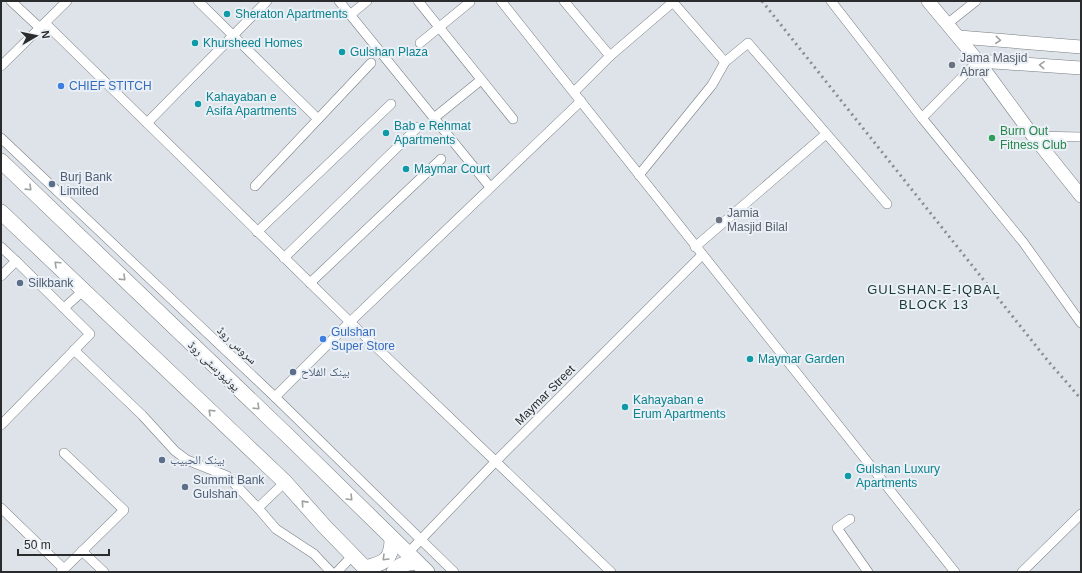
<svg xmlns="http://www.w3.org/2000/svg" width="1082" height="573" viewBox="0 0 1082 573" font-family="Helvetica,'Noto Naskh Arabic',sans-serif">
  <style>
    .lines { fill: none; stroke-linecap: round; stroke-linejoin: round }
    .street-casing { stroke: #777d81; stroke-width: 10 }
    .secondary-casing { stroke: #777d81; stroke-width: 14 }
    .primary-casing { stroke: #777d81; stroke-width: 16 }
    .street { stroke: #fff; stroke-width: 9 }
    .secondary { stroke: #fff; stroke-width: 13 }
    .primary { stroke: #fff; stroke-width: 15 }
    .rail { stroke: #888d90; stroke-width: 3; stroke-dasharray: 2 4; stroke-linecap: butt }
    .oneway { stroke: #9fa0a0 }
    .culture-dot { fill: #0f9aa8; stroke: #eaf0f5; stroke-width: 1.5 }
    .worship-dot { fill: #6b7280; stroke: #eaf0f5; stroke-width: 1.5 }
    .shop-dot { fill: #3f7fe0; stroke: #eaf0f5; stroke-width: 1.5 }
    .leisure-dot { fill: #2e9e5b; stroke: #eaf0f5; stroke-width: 1.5 }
    .service-dot { fill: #5c6f8a; stroke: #eaf0f5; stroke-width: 1.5 }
    .labels { text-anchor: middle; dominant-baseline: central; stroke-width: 4; stroke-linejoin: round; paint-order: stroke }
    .culture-label { font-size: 12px; fill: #0d838f; stroke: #eaf0f5; text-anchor: start }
    .worship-label { font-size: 12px; fill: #5b616d; stroke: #eaf0f5; text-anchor: start }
    .shop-label { font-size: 12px; fill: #366cbe; stroke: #eaf0f5; text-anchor: start }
    .leisure-label { font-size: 12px; fill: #27864d; stroke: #eaf0f5; text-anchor: start }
    .service-label { font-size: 12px; fill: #4e5e75; stroke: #eaf0f5; text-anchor: start }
    .street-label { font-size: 12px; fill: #292b2d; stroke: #eaf0f5 }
    .neighbourhood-label { font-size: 13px; letter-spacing: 1px; fill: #193a35; stroke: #eaf0f5 }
  </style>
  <rect width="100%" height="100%" fill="#dde3e8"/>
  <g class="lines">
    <defs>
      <g id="street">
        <path d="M 11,1 L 40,28"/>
        <path d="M 198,1 L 318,119"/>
        <path d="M 339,1 L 490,187"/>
        <path d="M 418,1 L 513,119"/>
        <path d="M 501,1 L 955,572"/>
        <path d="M 564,1 L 610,56"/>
        <path d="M 672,1 L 725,62"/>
        <path d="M 831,1 L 922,118 L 1023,242 L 1081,323"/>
        <path d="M 350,15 L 367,1"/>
        <path d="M 45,23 L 350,322 L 611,572"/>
        <path d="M 947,24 L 976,1"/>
        <path d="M 420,43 L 470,2"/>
        <path d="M 1,66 L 67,1"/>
        <path d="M 574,92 L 610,56 L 673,2"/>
        <path d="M 434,118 L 481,80"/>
        <path d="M 922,118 L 978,61"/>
        <path d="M 147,123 L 267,1"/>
        <path d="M 1033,136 L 1081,137"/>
        <path d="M 1,138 L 275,397 L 454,572"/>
        <path d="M 639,175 L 712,85 L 725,62 L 748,43 L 887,204"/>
        <path d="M 255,186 L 371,63"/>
        <path d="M 257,232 L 391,104"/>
        <path d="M 1,247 L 16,261 L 1,276"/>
        <path d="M 695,247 L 826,134"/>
        <path d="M 284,258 L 418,127"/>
        <path d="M 310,283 L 441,159"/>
        <path d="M 64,308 L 84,290"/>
        <path d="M 74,350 L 142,415 L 175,451 L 187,460 L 227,476 L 258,508 L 285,482"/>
        <path d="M 275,397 L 350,322 L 581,101"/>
        <path d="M 1,425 L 90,334 L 16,261"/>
        <path d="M 1,508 L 64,569"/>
        <path d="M 258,508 L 276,529 L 314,554 L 331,572"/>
        <path d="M 850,519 L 837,528 L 868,572"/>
        <path d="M 82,551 L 104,572"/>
        <path d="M 408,553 L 496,461 L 702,255"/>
        <path d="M 61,572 L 124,510 L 64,453"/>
        <path d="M 337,572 L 353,555"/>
        <path d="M 1022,572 L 1081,514"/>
      </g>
      <g id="secondary">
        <path d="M 928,1 L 978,61 L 1033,136 L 1081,196"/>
        <path d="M 959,37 L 1081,47"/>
        <path d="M 978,61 L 1081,68"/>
      </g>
      <g id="primary">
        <path d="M 1,161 L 290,438 L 427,572"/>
        <path d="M 1,212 L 285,482 L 325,527 L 369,572"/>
        <path d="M 365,568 C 385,563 392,560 392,538"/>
        <path d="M 394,572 C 399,564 407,563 416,562"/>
      </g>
    </defs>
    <use href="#street" class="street-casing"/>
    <use href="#secondary" class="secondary-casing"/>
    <use href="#primary" class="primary-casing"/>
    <use href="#street" class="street"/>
    <use href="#secondary" class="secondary"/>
    <use href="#primary" class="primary"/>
    <path class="rail" d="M 762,1 L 1048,361 L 1081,399"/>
  </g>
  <defs><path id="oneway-chevron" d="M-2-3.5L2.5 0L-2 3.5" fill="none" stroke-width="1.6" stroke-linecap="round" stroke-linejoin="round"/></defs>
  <g class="oneway">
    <use href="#oneway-chevron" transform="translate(998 40) rotate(5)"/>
    <use href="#oneway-chevron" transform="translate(1042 65) rotate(-176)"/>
    <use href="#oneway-chevron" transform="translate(29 188) rotate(44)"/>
    <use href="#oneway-chevron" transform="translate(57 264) rotate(-137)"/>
    <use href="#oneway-chevron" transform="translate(123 278) rotate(44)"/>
    <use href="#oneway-chevron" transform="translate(257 407) rotate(44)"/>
    <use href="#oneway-chevron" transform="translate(211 412) rotate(-136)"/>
    <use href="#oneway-chevron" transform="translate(350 498) rotate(45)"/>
    <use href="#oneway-chevron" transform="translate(304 503) rotate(-132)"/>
    <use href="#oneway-chevron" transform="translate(385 558) rotate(135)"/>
  </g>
  <g class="culture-dot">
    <circle cx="227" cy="14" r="4"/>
    <circle cx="195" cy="43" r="4"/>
    <circle cx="342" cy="52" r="4"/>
    <circle cx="198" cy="104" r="4"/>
    <circle cx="386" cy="133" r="4"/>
    <circle cx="406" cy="169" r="4"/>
    <circle cx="750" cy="359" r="4"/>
    <circle cx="625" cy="407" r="4"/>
    <circle cx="848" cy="476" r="4"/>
  </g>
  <g class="worship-dot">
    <circle cx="952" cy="65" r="4"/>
    <circle cx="719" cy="220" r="4"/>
  </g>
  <g class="shop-dot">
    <circle cx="61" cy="86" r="4"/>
    <circle cx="323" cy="339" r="4"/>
  </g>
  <circle class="leisure-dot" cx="992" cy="138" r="4"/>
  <g class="service-dot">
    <circle cx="52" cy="184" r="4"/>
    <circle cx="20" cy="283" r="4"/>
    <circle cx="293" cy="372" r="4"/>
    <circle cx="162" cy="460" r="4"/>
    <circle cx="185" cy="487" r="4"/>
  </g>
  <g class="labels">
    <g class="culture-label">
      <text x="235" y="14">Sheraton Apartments</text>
      <text x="203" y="43">Khursheed Homes</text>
      <text x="350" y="52">Gulshan Plaza</text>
      <text x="206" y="97">Kahayaban e<tspan x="206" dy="14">Asifa Apartments</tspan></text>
      <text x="394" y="126">Bab e Rehmat<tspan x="394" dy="14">Apartments</tspan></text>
      <text x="414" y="169">Maymar Court</text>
      <text x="758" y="359">Maymar Garden</text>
      <text x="633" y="400">Kahayaban e<tspan x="633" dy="14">Erum Apartments</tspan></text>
      <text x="856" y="469">Gulshan Luxury<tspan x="856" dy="14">Apartments</tspan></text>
    </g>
    <g class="worship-label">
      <text x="960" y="58">Jama Masjid<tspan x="960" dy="14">Abrar</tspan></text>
      <text x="727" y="213">Jamia<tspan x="727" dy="14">Masjid Bilal</tspan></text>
    </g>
    <g class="shop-label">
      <text x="69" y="86">CHIEF STITCH</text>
      <text x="331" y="332">Gulshan<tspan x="331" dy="14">Super Store</tspan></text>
    </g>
    <g class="leisure-label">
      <text x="1000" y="131">Burn Out<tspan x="1000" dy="14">Fitness Club</tspan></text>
    </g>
    <g class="service-label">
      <text x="60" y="177">Burj Bank<tspan x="60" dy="14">Limited</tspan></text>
      <text x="28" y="283">Silkbank</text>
      <text x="301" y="372">بینک الفلاح</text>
      <text x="170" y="460">بينک الحبيب</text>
      <text x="193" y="480">Summit Bank<tspan x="193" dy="14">Gulshan</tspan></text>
    </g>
    <g class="street-label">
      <text transform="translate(237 345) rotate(43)">سروس روڈ</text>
      <text transform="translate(214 366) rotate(44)">یونیورسٹی روڈ</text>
      <text transform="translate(545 395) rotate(-45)">Maymar Street</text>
    </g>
    <g class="neighbourhood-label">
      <text x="934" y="289">GULSHAN-E-IQBAL<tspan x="934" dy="15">BLOCK 13</tspan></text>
    </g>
  </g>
  <rect width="1082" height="573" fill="none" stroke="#292b2d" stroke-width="4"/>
  <g transform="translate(36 36) rotate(81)" stroke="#eaf0f5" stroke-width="3" paint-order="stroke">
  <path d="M0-3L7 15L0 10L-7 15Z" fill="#292b2d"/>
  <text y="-6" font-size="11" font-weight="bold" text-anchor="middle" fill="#292b2d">N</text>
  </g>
  <path d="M18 549v6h91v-6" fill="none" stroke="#292b2d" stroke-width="2"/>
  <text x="24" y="549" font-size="12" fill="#292b2d" stroke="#eaf0f5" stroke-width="3" paint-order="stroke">50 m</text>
</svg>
